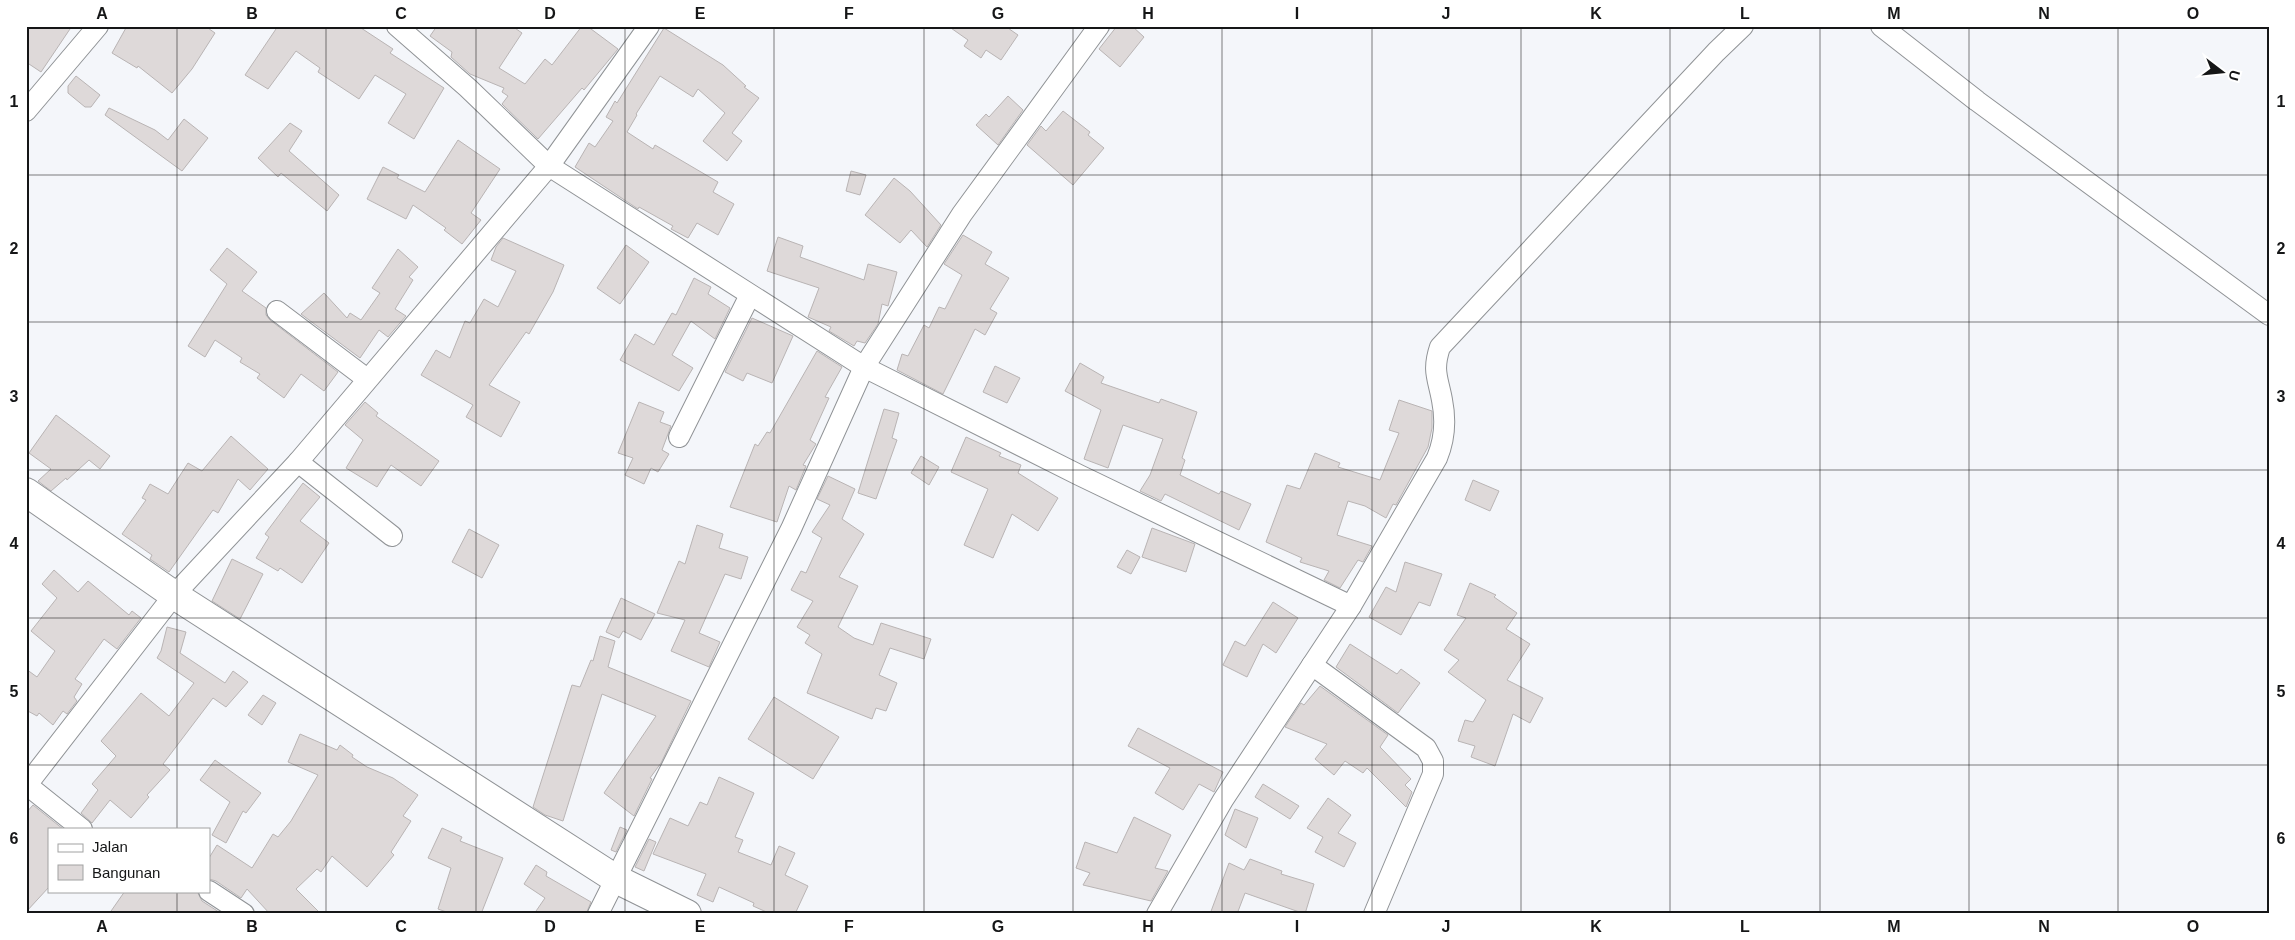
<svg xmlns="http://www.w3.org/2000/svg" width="2295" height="940" viewBox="0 0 2295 940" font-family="Helvetica,sans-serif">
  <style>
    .building { fill: #ded9d9; stroke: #b9b4b4 }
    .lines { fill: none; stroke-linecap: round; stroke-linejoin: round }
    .street-casing { stroke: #909396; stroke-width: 22 }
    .secondary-casing { stroke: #909396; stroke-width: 30 }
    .street { stroke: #fff; stroke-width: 20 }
    .secondary { stroke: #fff; stroke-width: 28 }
    .grid { fill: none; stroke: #151617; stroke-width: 1; stroke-opacity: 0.55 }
    .neatline { fill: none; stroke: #151617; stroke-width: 2 }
    .grid-label { font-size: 16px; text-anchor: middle; font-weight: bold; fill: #151617 }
  </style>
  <rect width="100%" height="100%" fill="#f4f6fa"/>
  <g class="building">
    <path d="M 26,26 L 72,26 L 41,72 L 26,62 Z"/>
    <path d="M 127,26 L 205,26 L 215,33 L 192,69 L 172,93 L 138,66 L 137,68 L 112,53 Z"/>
    <path d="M 278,26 L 358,26 L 393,49 L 390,53 L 444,88 L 414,139 L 388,123 L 406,94 L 375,75 L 359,99 L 318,72 L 320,68 L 296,51 L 268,89 L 245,75 Z"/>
    <path d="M 437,26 L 512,26 L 522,33 L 499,68 L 525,84 L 545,59 L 552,65 L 582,26 L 587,26 L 618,49 L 584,90 L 582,88 L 538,139 L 502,104 L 508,96 L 502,92 L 504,88 L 470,74 L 451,57 L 452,52 L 430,36 Z"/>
    <path d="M 948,26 L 1005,26 L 1018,35 L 1001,60 L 986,50 L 981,58 L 964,46 L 968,40 Z"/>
    <path d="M 1117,26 L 1132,26 L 1144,37 L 1120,67 L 1099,49 Z"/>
    <path d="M 664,28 L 723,65 L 746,86 L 744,87 L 759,98 L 732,133 L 742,141 L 727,161 L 703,141 L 725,113 L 698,89 L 693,97 L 660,76 L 636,114 L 637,115 L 627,132 L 653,149 L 655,145 L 718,182 L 713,192 L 734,204 L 718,235 L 697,223 L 688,238 L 671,229 L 673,226 L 639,207 L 638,209 L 575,167 L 589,143 L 595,147 L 613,121 L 606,117 L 615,101 L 617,103 Z"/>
    <path d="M 76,76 L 100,95 L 91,107 L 85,107 L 68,93 L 68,86 Z"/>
    <path d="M 1008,96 L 1023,110 L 998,145 L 976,125 L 986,114 L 989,117 Z"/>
    <path d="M 109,108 L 155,130 L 168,140 L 184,119 L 208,138 L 182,171 L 105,115 Z"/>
    <path d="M 1063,111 L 1090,132 L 1088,135 L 1104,148 L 1073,185 L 1027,145 L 1041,126 L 1046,131 Z"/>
    <path d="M 290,123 L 302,131 L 289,151 L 339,195 L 327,211 L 281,173 L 278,177 L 258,158 Z"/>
    <path d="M 458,140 L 500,169 L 471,213 L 481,220 L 462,244 L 444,230 L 446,228 L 413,205 L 406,219 L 367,199 L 383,167 L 399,175 L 397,178 L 425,192 Z"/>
    <path d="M 851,171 L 866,175 L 860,195 L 846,191 Z"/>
    <path d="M 894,178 L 910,191 L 941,225 L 927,247 L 911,230 L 900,243 L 865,215 Z"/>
    <path d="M 963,235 L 992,252 L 985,264 L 1009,278 L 990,309 L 997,313 L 985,335 L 975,329 L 943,394 L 897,370 L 902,354 L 908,356 L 924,325 L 929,328 L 939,307 L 945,309 L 962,275 L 944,264 Z"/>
    <path d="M 778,237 L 803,246 L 800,257 L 864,280 L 868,264 L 897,272 L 888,306 L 882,304 L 878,324 L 865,343 L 857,341 L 854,346 L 829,331 L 831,327 L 808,317 L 819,288 L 767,271 Z"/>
    <path d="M 503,238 L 564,265 L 553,292 L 529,334 L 526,332 L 489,385 L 520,402 L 501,437 L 466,417 L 473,405 L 421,375 L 436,350 L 450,358 L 465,321 L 470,323 L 484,299 L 498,307 L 516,271 L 491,260 L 496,247 Z"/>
    <path d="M 626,245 L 649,262 L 620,304 L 597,288 Z"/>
    <path d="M 227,248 L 257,272 L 242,291 L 266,308 L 266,315 L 270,320 L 338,372 L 324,391 L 301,374 L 284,398 L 257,378 L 260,374 L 240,362 L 242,358 L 215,340 L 205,357 L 188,346 L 227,284 L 210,270 Z"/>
    <path d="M 398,249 L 418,267 L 409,277 L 413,280 L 395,309 L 406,316 L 388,337 L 379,330 L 360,358 L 301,314 L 324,293 L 347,318 L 350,313 L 361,320 L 380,293 L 372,288 Z"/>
    <path d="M 694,278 L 711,287 L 708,294 L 730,308 L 715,339 L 691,321 L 672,355 L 693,368 L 679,391 L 620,360 L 635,334 L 654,345 L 672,313 L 676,315 Z"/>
    <path d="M 752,318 L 793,336 L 772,383 L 747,373 L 743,381 L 725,372 Z"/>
    <path d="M 817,351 L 842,367 L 825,397 L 829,398 L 810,440 L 816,444 L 803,465 L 806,466 L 796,490 L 789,486 L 777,522 L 730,507 L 755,444 L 758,446 L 767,432 L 770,433 Z"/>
    <path d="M 1080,363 L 1104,377 L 1101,383 L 1159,403 L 1161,399 L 1197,412 L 1182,458 L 1185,460 L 1180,475 L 1219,494 L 1221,491 L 1251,504 L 1239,530 L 1165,494 L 1161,501 L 1140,491 L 1150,475 L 1163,439 L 1123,425 L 1108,468 L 1084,459 L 1101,410 L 1065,391 Z"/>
    <path d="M 995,366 L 1020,378 L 1007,403 L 983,392 Z"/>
    <path d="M 1399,400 L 1432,411 L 1432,428 L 1428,447 L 1396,505 L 1393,504 L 1386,518 L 1365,506 L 1348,501 L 1337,535 L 1372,546 L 1363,562 L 1358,560 L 1340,588 L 1324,580 L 1329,571 L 1300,562 L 1302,558 L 1266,542 L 1287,485 L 1300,489 L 1315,453 L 1340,463 L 1338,467 L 1380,480 L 1399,433 L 1389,430 Z"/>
    <path d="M 365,402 L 378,413 L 376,416 L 439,461 L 421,486 L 391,465 L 377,487 L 346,468 L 363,440 L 345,425 Z"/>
    <path d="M 639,402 L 664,412 L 660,422 L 671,426 L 662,450 L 669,454 L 658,472 L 651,468 L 644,484 L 625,475 L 633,458 L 618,453 Z"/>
    <path d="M 884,409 L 899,413 L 892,438 L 897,440 L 876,499 L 858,493 Z"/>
    <path d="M 56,415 L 110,456 L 100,469 L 89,460 L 67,480 L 66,478 L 51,491 L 38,481 L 51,469 L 29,453 Z"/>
    <path d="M 231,436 L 268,469 L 250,490 L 238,479 L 218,513 L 213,510 L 169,572 L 150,559 L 152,555 L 122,534 L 146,500 L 142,498 L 150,484 L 168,494 L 188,463 L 202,471 Z"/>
    <path d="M 966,437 L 1001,453 L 999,456 L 1021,465 L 1018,473 L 1058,498 L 1038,531 L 1012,514 L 993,558 L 964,545 L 988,489 L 951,472 Z"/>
    <path d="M 921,456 L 939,467 L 929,485 L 911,473 Z"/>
    <path d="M 828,476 L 855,489 L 842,519 L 864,534 L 839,577 L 858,586 L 838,627 L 854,638 L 873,645 L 881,623 L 931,639 L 924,659 L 890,648 L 879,675 L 897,683 L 886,711 L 876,708 L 872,719 L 807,693 L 822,654 L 805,643 L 810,635 L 797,627 L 813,601 L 791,590 L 801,571 L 806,573 L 822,538 L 812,532 L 830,505 L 817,499 Z"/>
    <path d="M 1473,480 L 1499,491 L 1490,511 L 1465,500 Z"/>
    <path d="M 303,483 L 320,497 L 300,521 L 329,543 L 302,583 L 280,568 L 278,571 L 256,558 L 269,537 L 265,534 Z"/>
    <path d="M 697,525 L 723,534 L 719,548 L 748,557 L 741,579 L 725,574 L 699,633 L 720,642 L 709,667 L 671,651 L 685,620 L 657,613 L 679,561 L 685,564 Z"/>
    <path d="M 1152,528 L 1195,544 L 1186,572 L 1142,557 Z"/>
    <path d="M 469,529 L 499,545 L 482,578 L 452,562 Z"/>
    <path d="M 1127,550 L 1140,557 L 1131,574 L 1117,567 Z"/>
    <path d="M 232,559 L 263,574 L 240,619 L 212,601 Z"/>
    <path d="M 1405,562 L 1442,574 L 1430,606 L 1419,602 L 1401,635 L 1369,617 L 1386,587 L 1396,592 Z"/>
    <path d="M 54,570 L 78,592 L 88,581 L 129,615 L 132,611 L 141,618 L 117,649 L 104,639 L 75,679 L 82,684 L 74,697 L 77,701 L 67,714 L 63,711 L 53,725 L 39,713 L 37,716 L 26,710 L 26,669 L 37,677 L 55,651 L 31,631 L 57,598 L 42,584 Z"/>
    <path d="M 1470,583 L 1496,595 L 1494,597 L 1517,613 L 1506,629 L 1530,644 L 1507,680 L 1543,698 L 1530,723 L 1513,714 L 1495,766 L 1471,757 L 1475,746 L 1458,741 L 1465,720 L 1473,722 L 1486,700 L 1448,672 L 1459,660 L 1444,650 L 1466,618 L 1457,615 Z"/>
    <path d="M 621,598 L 655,614 L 641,640 L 623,631 L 619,638 L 606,632 Z"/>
    <path d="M 1273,602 L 1298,618 L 1276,653 L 1263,644 L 1247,677 L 1223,665 L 1235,641 L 1245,646 Z"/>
    <path d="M 167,627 L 186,632 L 180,653 L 225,683 L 233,671 L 248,682 L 226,707 L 213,698 L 163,764 L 170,770 L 147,795 L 149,797 L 131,818 L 110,800 L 92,823 L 81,813 L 98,790 L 92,784 L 116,756 L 101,741 L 141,693 L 169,716 L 194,683 L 157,658 L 161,651 Z"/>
    <path d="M 600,636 L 615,641 L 608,667 L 691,701 L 661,763 L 650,778 L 652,779 L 634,816 L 604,793 L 656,716 L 602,694 L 563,821 L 545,815 L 533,807 L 572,685 L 580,687 L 591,660 L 593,661 Z"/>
    <path d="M 1350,644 L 1397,674 L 1401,669 L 1420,683 L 1398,713 L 1336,667 Z"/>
    <path d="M 1320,686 L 1388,735 L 1380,747 L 1411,779 L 1405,785 L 1412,792 L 1406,807 L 1367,768 L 1363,773 L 1345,761 L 1334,775 L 1315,759 L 1327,744 L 1285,727 L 1301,703 L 1304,705 Z"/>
    <path d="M 263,695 L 276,703 L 262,725 L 248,715 Z"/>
    <path d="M 774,697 L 839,737 L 813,779 L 748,739 Z"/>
    <path d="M 1138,728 L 1223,772 L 1214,792 L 1199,784 L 1183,810 L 1155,793 L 1170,768 L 1128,746 Z"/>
    <path d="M 300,734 L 337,750 L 340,745 L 353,755 L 352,757 L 367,767 L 393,778 L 418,795 L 403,816 L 411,821 L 391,852 L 394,855 L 367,887 L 332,856 L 321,872 L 317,869 L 296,889 L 321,914 L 270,914 L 247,889 L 241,898 L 216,881 L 209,879 L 209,858 L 217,845 L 252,868 L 273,834 L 278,837 L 291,821 L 318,775 L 288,762 Z"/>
    <path d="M 215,760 L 261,793 L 246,813 L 243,811 L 226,843 L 212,835 L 230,802 L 200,780 Z"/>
    <path d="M 719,777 L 754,793 L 735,837 L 743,840 L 738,852 L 771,865 L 779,846 L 795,853 L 785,875 L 808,886 L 795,914 L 771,914 L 753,906 L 754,903 L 719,887 L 713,902 L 697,895 L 706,874 L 653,854 L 670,818 L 688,826 L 700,802 L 707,805 Z"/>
    <path d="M 1263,784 L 1299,806 L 1290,819 L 1255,797 Z"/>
    <path d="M 1328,798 L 1351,815 L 1338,833 L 1356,843 L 1344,867 L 1315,852 L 1323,837 L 1307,828 Z"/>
    <path d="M 33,805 L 63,829 L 49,829 L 49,887 L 26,912 L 26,813 Z"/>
    <path d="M 1235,809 L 1258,818 L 1246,848 L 1225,835 Z"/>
    <path d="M 1134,817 L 1171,835 L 1155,868 L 1168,871 L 1151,901 L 1083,885 L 1090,873 L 1076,868 L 1085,842 L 1117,853 Z"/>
    <path d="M 620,827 L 627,830 L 616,852 L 611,850 Z"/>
    <path d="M 442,828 L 462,837 L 460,841 L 503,858 L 481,914 L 452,914 L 438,909 L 451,868 L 428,858 Z"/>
    <path d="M 649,839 L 656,842 L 644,871 L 635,867 Z"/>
    <path d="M 1250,859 L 1282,871 L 1281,874 L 1314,884 L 1305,914 L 1245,893 L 1237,914 L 1210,914 L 1229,863 L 1244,870 Z"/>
    <path d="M 536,865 L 547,872 L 546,876 L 591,902 L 586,914 L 534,914 L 545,898 L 524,884 Z"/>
    <path d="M 125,891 L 197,891 L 202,901 L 222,914 L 109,914 Z"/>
  </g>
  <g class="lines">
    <defs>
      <g id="street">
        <path d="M 397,26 L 468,88 L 549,166 L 864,367 L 1079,475 L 1351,606"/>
        <path d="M 1881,26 L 1977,101 L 2269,315"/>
        <path d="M 26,111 L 98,26"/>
        <path d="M 277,311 L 367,379"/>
        <path d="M 679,437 L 750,295"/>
        <path d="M 298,462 L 392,536"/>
        <path d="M 1312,665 L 1426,748 L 1433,761 L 1433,774 L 1374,914"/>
        <path d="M 27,785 L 82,829"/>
        <path d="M 26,786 L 174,595 L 298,462 L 549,166 L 649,26"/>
        <path d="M 209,891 L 244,914"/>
        <path d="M 598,914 L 791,529 L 864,367 L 962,214 L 1099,26"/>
        <path d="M 1157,914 L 1223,800 L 1351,606 L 1437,458 C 1445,439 1446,420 1442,400 C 1438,378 1432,371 1440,347 L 1716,52 L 1743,26"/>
      </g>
      <path id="secondary" d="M 26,492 L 174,595 L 616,879 L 687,914"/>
    </defs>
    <use href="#street" class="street-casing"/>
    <use href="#secondary" class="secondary-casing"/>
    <use href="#street" class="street"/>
    <use href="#secondary" class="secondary"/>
  </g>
  <path class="grid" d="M 177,26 L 177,829M 326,26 L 326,914M 476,26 L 476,914M 625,26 L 625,914M 774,26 L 774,914M 924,26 L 924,914M 1073,26 L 1073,914M 1222,26 L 1222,914M 1372,26 L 1372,914M 1521,26 L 1521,914M 1670,26 L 1670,914M 1820,26 L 1820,914M 1969,26 L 1969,914M 2118,26 L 2118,914M 26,175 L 2269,175M 26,322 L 2269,322M 26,470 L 2269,470M 26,618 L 2269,618M 26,765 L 2269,765M 177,891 L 177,914"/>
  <rect width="2295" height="940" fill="none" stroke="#ffffff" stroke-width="55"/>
  <rect x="48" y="828" width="162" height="65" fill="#ffffff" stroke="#a1a2a2"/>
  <rect x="58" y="844" width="25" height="8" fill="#ffffff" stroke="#a1a2a2"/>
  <text x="92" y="852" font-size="15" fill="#151617">Jalan</text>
  <rect x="58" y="865" width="25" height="15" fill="#ded9d9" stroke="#a1a2a2"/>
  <text x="92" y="878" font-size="15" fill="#151617">Bangunan</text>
  <g transform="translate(2222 72) rotate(106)" stroke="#ffffff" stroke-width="4" paint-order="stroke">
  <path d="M0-4L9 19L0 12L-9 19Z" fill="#151617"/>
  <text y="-8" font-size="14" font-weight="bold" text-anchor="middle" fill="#151617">U</text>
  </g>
  <rect x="28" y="28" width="2240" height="884" class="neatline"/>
  <g class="grid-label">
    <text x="102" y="19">A</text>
    <text x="252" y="19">B</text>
    <text x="401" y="19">C</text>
    <text x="550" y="19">D</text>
    <text x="700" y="19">E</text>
    <text x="849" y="19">F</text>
    <text x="998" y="19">G</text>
    <text x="1148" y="19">H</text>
    <text x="1297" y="19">I</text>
    <text x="1446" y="19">J</text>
    <text x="1596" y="19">K</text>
    <text x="1745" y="19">L</text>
    <text x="1894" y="19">M</text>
    <text x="2044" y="19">N</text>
    <text x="2193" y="19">O</text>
    <text x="14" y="107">1</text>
    <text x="2281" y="107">1</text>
    <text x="14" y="254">2</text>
    <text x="2281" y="254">2</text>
    <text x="14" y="402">3</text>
    <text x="2281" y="402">3</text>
    <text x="14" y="549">4</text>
    <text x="2281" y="549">4</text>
    <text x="14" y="697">5</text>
    <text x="2281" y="697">5</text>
    <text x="14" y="844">6</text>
    <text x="2281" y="844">6</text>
    <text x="102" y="932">A</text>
    <text x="252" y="932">B</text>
    <text x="401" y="932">C</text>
    <text x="550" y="932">D</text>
    <text x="700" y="932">E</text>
    <text x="849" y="932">F</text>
    <text x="998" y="932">G</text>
    <text x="1148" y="932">H</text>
    <text x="1297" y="932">I</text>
    <text x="1446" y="932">J</text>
    <text x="1596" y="932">K</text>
    <text x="1745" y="932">L</text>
    <text x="1894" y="932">M</text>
    <text x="2044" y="932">N</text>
    <text x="2193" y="932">O</text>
  </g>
</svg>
